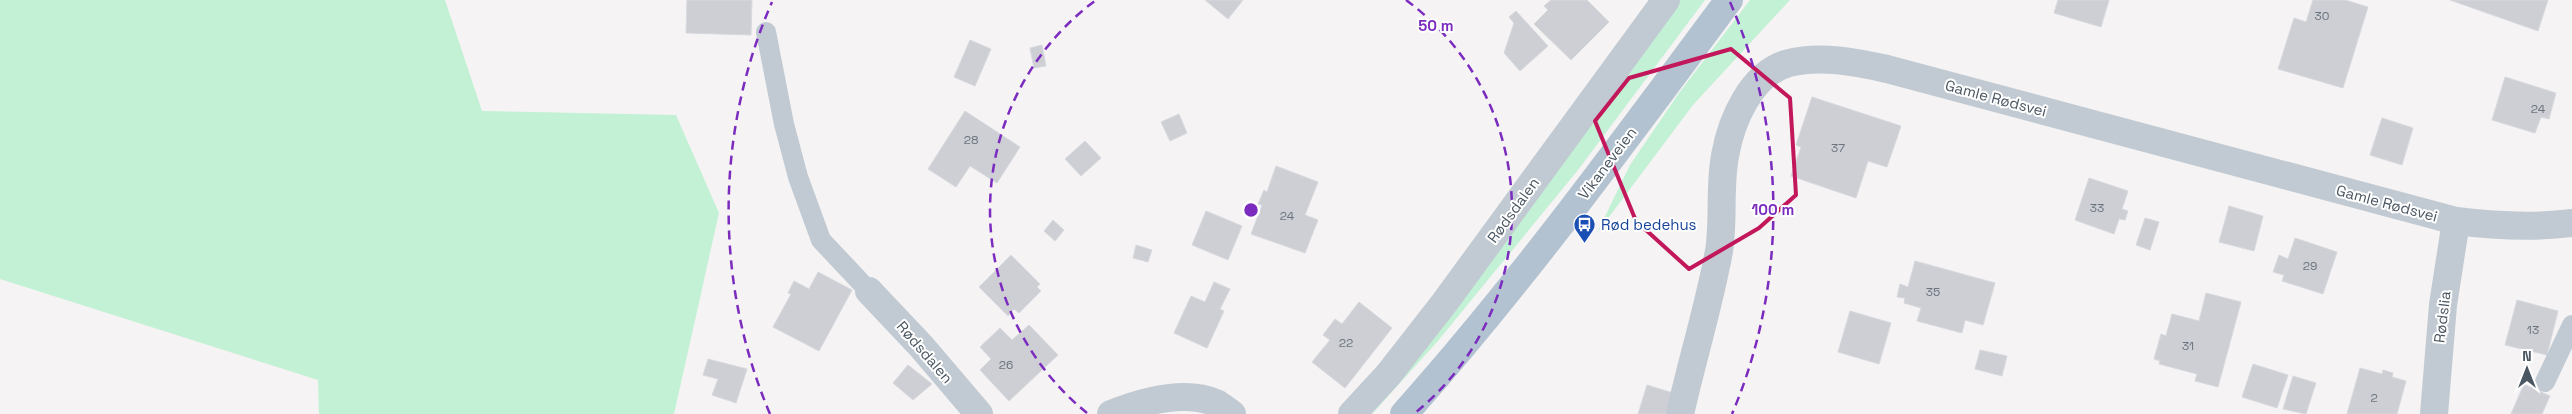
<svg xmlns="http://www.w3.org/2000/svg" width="2572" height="414" viewBox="0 0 2572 414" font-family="'Space Grotesk',sans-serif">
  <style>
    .green { fill: #c3f1d5 }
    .building { fill: #cdcfd5; stroke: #d7d9de }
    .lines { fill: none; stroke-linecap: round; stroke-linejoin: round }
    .service { stroke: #c1cad2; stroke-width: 20 }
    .minor { stroke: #c1cad2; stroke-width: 28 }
    .primary { stroke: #b3c2d1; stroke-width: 28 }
    .marked { fill: none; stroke: #c2185b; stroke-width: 4; stroke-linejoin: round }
    .ring { fill: none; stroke: #7b2cbf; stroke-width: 2.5; stroke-dasharray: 9 6 }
    .labels { text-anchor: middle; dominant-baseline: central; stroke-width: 4; stroke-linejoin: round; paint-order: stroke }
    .number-label { font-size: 12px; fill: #6b747e }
    .street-label { font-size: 15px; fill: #4a5661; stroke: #fff }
    .transit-label { font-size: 15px; fill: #164399; stroke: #fff; text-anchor: start }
    .centre { fill: #7b2cbf; stroke: #fff; stroke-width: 2.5 }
    .ring-label { font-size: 15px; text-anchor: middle; font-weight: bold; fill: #7b2cbf; stroke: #fff; stroke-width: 4; stroke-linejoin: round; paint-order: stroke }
  </style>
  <rect width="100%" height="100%" fill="#f5f3f3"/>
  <g class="green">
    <path d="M 0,0 L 445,0 L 482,111 L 676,115 L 719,213 L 674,414 L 319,414 L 318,380 L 0,279 Z"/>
    <path d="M 1680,0 L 1705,0 L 1578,170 L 1437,342 L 1372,414 L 1359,414 L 1568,156 Z"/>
    <path d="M 1750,0 L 1790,0 L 1693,105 L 1597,233 L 1630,165 L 1679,93 Z"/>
  </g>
  <g class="building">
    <path d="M 687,0 L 752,0 L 751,35 L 686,33 Z"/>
    <path d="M 1205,0 L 1243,0 L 1228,19 Z"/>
    <path d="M 1551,0 L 1587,0 L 1609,22 L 1571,60 L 1534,24 L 1548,10 L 1544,6 Z"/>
    <path d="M 2058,0 L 2109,0 L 2101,27 L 2054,13 Z"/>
    <path d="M 2313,0 L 2345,0 L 2368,7 L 2343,88 L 2278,69 L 2294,18 L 2306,22 Z"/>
    <path d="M 2450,0 L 2548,0 L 2538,31 Z"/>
    <path d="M 1516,11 L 1548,46 L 1520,71 L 1504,53 L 1514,23 L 1509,17 Z"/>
    <path d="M 970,40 L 991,49 L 975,86 L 954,77 Z"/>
    <path d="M 1042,45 L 1046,66 L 1034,68 L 1030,48 Z"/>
    <path d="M 2505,77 L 2556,93 L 2549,119 L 2541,117 L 2535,133 L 2492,120 Z"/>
    <path d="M 1812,97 L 1901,126 L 1887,167 L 1868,161 L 1856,198 L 1791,176 L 1801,147 L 1796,145 Z"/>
    <path d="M 965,111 L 1020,147 L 997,183 L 970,166 L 956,187 L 928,169 Z"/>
    <path d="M 1179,114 L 1187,133 L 1170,141 L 1161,122 Z"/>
    <path d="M 2382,118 L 2413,128 L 2402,165 L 2370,155 Z"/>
    <path d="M 1085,141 L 1101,158 L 1081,176 L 1065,159 Z"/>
    <path d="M 1276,166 L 1318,182 L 1305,215 L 1318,220 L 1305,253 L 1251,234 L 1262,205 L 1258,204 L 1264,190 L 1267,192 Z"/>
    <path d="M 2089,178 L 2128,191 L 2122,209 L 2128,211 L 2125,220 L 2119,219 L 2114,234 L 2075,220 Z"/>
    <path d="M 2229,206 L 2263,216 L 2254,251 L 2219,242 Z"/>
    <path d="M 1206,211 L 1242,226 L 1228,260 L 1192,245 Z"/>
    <path d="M 2145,218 L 2159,222 L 2150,250 L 2136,245 Z"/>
    <path d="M 1053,220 L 1064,230 L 1055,241 L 1044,231 Z"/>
    <path d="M 2295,238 L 2337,252 L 2323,294 L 2282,281 L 2284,275 L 2273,272 L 2279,255 L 2288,259 Z"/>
    <path d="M 1136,245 L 1152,250 L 1148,262 L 1133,258 Z"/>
    <path d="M 1011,255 L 1040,284 L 1037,287 L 1041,291 L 1019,313 L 1014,309 L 1008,316 L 979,287 Z"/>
    <path d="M 1915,261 L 1995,283 L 1983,325 L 1965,320 L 1962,333 L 1917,321 L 1921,308 L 1904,303 L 1905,298 L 1897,297 L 1900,284 L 1908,287 Z"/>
    <path d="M 818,272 L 852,290 L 819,351 L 773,327 L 791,294 L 788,293 L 794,281 L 809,289 Z"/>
    <path d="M 1214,282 L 1230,289 L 1220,309 L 1224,311 L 1207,348 L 1174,333 L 1191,296 L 1205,302 Z"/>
    <path d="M 2206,293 L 2241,302 L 2218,387 L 2195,381 L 2197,374 L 2159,364 L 2160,361 L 2154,359 L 2161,334 L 2166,336 L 2172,314 L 2199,321 Z"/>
    <path d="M 2517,300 L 2558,311 L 2547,355 L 2505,345 Z"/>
    <path d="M 1359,302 L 1392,328 L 1345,388 L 1312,362 L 1330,340 L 1323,335 L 1335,319 L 1342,324 Z"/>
    <path d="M 1850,311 L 1891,323 L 1879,364 L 1838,352 Z"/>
    <path d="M 1029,325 L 1058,355 L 1009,401 L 980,370 L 991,359 L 980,347 L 1000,328 L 1012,340 Z"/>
    <path d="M 1980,350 L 2007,356 L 2002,376 L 1975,369 Z"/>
    <path d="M 708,359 L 747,369 L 736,403 L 712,395 L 718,379 L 703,375 Z"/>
    <path d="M 2253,364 L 2288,375 L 2277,408 L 2242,397 Z"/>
    <path d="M 908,365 L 932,384 L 913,400 L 893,383 Z"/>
    <path d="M 2360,368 L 2382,374 L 2383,370 L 2393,373 L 2392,377 L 2406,381 L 2397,414 L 2347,414 Z"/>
    <path d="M 2293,376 L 2316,383 L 2306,414 L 2283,409 Z"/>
    <path d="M 2524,384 L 2550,396 L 2542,414 L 2511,414 Z"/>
    <path d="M 1647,385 L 1673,393 L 1666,414 L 1638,414 Z"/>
  </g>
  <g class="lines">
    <g class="service">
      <path d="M 766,32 L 784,124 L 798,177 L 821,240 L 869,291"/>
      <path d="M 2545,382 L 2572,325"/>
    </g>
    <g class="minor">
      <path d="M 869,291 L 921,346 L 979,414"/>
      <path d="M 1111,414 C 1141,402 1184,389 1216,403 C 1222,406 1227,411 1232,414"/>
      <path d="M 1352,414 L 1388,375 L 1445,302 L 1666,0"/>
      <path d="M 1680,414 C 1692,360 1709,306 1719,251 C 1724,220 1719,187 1725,156 C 1731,121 1751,73 1789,63 C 1820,55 1856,62 1887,69 L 2456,221 C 2496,226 2532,228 2572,223"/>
      <path d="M 2434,414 L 2443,305 L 2456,221"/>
    </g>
    <path class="primary" d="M 1404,414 C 1521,283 1624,141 1729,0"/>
  </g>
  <path class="marked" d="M 1731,49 L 1790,98 L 1796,195 L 1759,228 L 1689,269 L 1636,221 L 1595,121 L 1629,78 Z"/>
  <g class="ring">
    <path d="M1087 413A261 261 0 0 1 1096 0M1406 0A261 261 0 0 1 1415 413"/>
    <path d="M770 414A522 522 0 0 1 772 2M1730 2A522 522 0 0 1 1732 414"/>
  </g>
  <defs>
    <symbol id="bus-pin" viewBox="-11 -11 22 30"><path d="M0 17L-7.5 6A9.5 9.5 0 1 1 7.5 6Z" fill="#1a4fb4" stroke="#fff"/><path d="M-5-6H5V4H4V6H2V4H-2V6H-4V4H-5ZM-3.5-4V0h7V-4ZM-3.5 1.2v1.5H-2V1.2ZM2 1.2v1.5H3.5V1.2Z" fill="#fff"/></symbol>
  </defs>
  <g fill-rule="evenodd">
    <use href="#bus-pin" x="1572" y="212" width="25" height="34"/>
  </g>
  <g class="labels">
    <g class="number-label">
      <text x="2322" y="16">30</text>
      <text x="2538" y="109">24</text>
      <text x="971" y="140">28</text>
      <text x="1838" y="148">37</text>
      <text x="2097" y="208">33</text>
      <text x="1287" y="216">24</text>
      <text x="2310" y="266">29</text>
      <text x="1933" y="292">35</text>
      <text x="2533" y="330">13</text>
      <text x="1346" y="343">22</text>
      <text x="2188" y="346">31</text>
      <text x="1006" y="365">26</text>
      <text x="2374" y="398">2</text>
    </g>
    <g class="street-label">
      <text transform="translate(1996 98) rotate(15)">Gamle Rødsvei</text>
      <text transform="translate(1607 163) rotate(-53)">Vikaneveien</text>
      <text transform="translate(2387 203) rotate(15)">Gamle Rødsvei</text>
      <text transform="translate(1513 210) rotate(-54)">Rødsdalen</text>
      <text transform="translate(2442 317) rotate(-83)">Rødslia</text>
      <text transform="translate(925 352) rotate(49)">Rødsdalen</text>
    </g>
    <g class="transit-label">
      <text x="1601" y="224">Rød bedehus</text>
    </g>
  </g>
  <circle cx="1251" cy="210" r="8" class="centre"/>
  <g class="ring-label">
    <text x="1436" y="31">50 m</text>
    <text x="1773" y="215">100 m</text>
  </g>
  <g transform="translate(2527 369)" stroke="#ffffff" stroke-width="4" paint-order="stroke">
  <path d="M0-4L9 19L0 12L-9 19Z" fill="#4a5661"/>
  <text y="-8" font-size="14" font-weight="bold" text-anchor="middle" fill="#4a5661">N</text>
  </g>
</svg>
